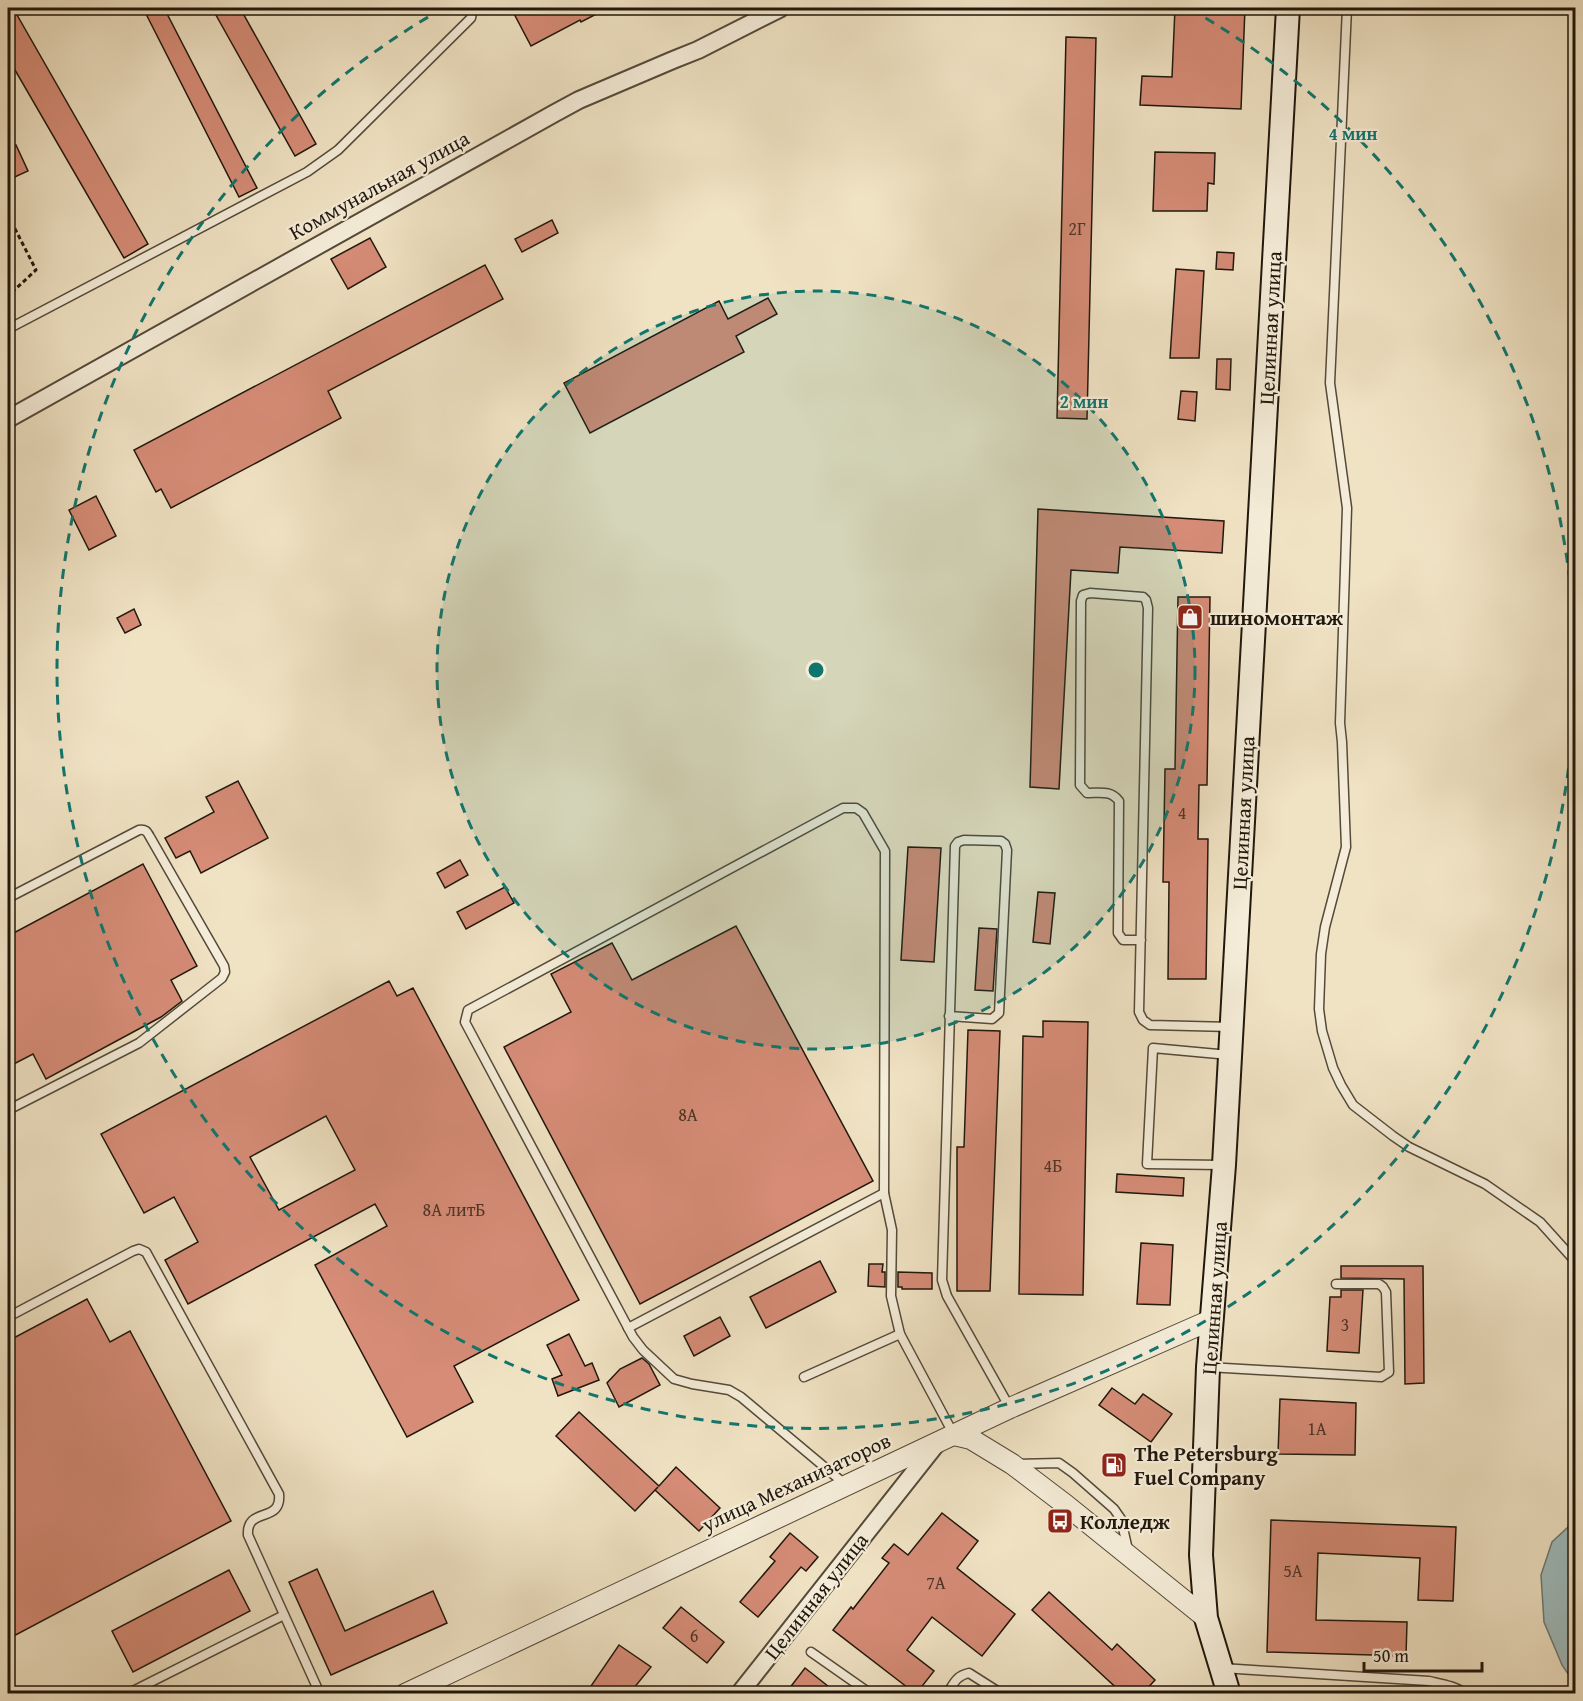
<svg xmlns="http://www.w3.org/2000/svg" width="1583" height="1701" viewBox="0 0 1583 1701" font-family="'Gentium Book Plus',serif">
  <style>
    .water { fill: #9ebcbd; stroke: #6c7a76; stroke-width: 1.5 }
    .building { fill: #d68c77; stroke: #20170c; stroke-width: 1.5; fill-rule: evenodd }
    .lines { fill: none; stroke-linecap: round; stroke-linejoin: round }
    .service-casing { stroke: #544a3a; stroke-width: 11 }
    .minor-casing { stroke: #544a3a; stroke-width: 20 }
    .tertiary-casing { stroke: #544a3a; stroke-width: 22 }
    .secondary-casing { stroke: #20170c; stroke-width: 26 }
    .path { stroke: #20170c; stroke-width: 3; stroke-dasharray: 4.5 3; stroke-linecap: butt }
    .service { stroke: #f5edd9; stroke-width: 8 }
    .minor { stroke: #f5edd9; stroke-width: 16 }
    .tertiary { stroke: #f5edd9; stroke-width: 20 }
    .secondary { stroke: #f5edd9; stroke-width: 22 }
    .ring { fill: none; stroke: #0f766e; stroke-width: 3; stroke-dasharray: 10 8 }
    .labels { text-anchor: middle; dominant-baseline: central; stroke-width: 4.5; stroke-linejoin: round; paint-order: stroke }
    .number-label { font-size: 18px; fill: #4e3427 }
    .street-label { font-size: 21px; fill: #20170c; stroke: #f5edd9 }
    .poi-label { font-size: 21px; font-weight: bold; fill: #20170c; stroke: #f5edd9; text-anchor: start }
    .centre { fill: #0f766e; stroke: #f5edd9; stroke-width: 3 }
    .ring-label { font-size: 18px; text-anchor: middle; font-weight: bold; fill: #0f766e; stroke: #f5edd9; stroke-width: 4.5; stroke-linejoin: round; paint-order: stroke }
  </style>
  <rect width="100%" height="100%" fill="#f0e3c4"/>
  <filter id="stains"><feTurbulence type="fractalNoise" baseFrequency=".00333" numOctaves="4"/><feColorMatrix values="0 0 0 0 .2 0 0 0 0 .09 0 0 0 0 .02 0 0 0 .5 -.17"/></filter>
  <radialGradient id="worn" r=".72"><stop offset=".6" stop-color="#630" stop-opacity="0"/><stop offset="1" stop-color="#630" stop-opacity=".3"/></radialGradient>
  <path class="water" d="M 1574,1501 L 1576,1501 L 1575,1684 L 1562,1665 L 1544,1622 L 1541,1575 L 1552,1542 L 1568,1527 Z"/>
  <g class="building">
    <path d="M 8,8 L 13,8 L 148,244 L 124,258 L 8,58 Z"/>
    <path d="M 143,8 L 164,8 L 257,188 L 239,197 Z"/>
    <path d="M 212,8 L 240,8 L 316,144 L 295,156 Z"/>
    <path d="M 511,8 L 608,8 L 581,22 L 580,20 L 531,46 Z"/>
    <path d="M 1175,8 L 1245,8 L 1241,109 L 1140,105 L 1142,76 L 1172,77 Z"/>
    <path d="M 1066,37 L 1096,38 L 1087,419 L 1057,418 Z"/>
    <path d="M 16,145 L 28,171 L 8,180 L 8,149 Z"/>
    <path d="M 1155,152 L 1215,153 L 1214,184 L 1208,183 L 1207,211 L 1153,211 Z"/>
    <path d="M 552,220 L 558,233 L 522,252 L 515,239 Z"/>
    <path d="M 370,238 L 386,267 L 348,289 L 331,259 Z"/>
    <path d="M 1217,252 L 1234,253 L 1233,270 L 1216,269 Z"/>
    <path d="M 485,265 L 503,299 L 328,391 L 341,418 L 171,508 L 161,489 L 156,492 L 134,450 Z"/>
    <path d="M 1176,269 L 1204,271 L 1199,358 L 1170,358 Z"/>
    <path d="M 768,298 L 777,314 L 736,336 L 744,352 L 590,433 L 564,383 L 719,301 L 728,319 Z"/>
    <path d="M 1217,359 L 1231,359 L 1230,390 L 1216,389 Z"/>
    <path d="M 1181,391 L 1197,392 L 1195,421 L 1178,419 Z"/>
    <path d="M 96,496 L 116,536 L 89,550 L 69,510 Z"/>
    <path d="M 1038,509 L 1224,521 L 1222,553 L 1120,547 L 1118,573 L 1071,570 L 1059,789 L 1030,787 Z"/>
    <path d="M 1178,597 L 1210,597 L 1207,785 L 1199,785 L 1198,839 L 1208,839 L 1206,979 L 1168,979 L 1169,882 L 1163,882 L 1165,769 L 1175,769 Z"/>
    <path d="M 134,609 L 141,625 L 125,633 L 117,618 Z"/>
    <path d="M 238,781 L 268,838 L 201,873 L 190,851 L 176,858 L 165,838 L 214,812 L 206,797 Z"/>
    <path d="M 908,847 L 941,848 L 934,962 L 901,960 Z"/>
    <path d="M 460,860 L 468,875 L 445,888 L 437,873 Z"/>
    <path d="M 143,864 L 197,966 L 171,980 L 182,1001 L 161,1017 L 46,1079 L 33,1054 L 8,1067 L 8,936 Z"/>
    <path d="M 505,887 L 514,903 L 466,929 L 457,912 Z"/>
    <path d="M 1038,892 L 1055,893 L 1050,944 L 1033,942 Z"/>
    <path d="M 736,926 L 873,1181 L 640,1304 L 504,1047 L 571,1012 L 551,974 L 612,943 L 632,980 Z"/>
    <path d="M 979,928 L 997,929 L 993,991 L 975,990 Z"/>
    <path d="M 389,981 L 397,996 L 413,988 L 579,1300 L 454,1366 L 473,1402 L 407,1437 L 315,1265 L 387,1226 L 375,1204 L 188,1304 L 165,1260 L 198,1242 L 174,1197 L 144,1213 L 101,1134 ZM 326,1116 L 355,1170 L 279,1210 L 250,1157 Z"/>
    <path d="M 1043,1021 L 1088,1022 L 1083,1295 L 1019,1294 L 1023,1036 L 1043,1037 Z"/>
    <path d="M 968,1030 L 1000,1031 L 990,1291 L 957,1291 L 957,1147 L 964,1147 Z"/>
    <path d="M 1117,1174 L 1184,1178 L 1183,1196 L 1116,1192 Z"/>
    <path d="M 1141,1243 L 1173,1245 L 1170,1305 L 1137,1304 Z"/>
    <path d="M 820,1261 L 836,1292 L 766,1328 L 750,1297 Z"/>
    <path d="M 869,1264 L 883,1264 L 882,1272 L 885,1272 L 885,1287 L 868,1286 Z"/>
    <path d="M 1341,1266 L 1423,1266 L 1424,1383 L 1405,1384 L 1404,1279 L 1341,1278 Z"/>
    <path d="M 898,1272 L 932,1273 L 932,1289 L 902,1289 L 902,1287 L 898,1287 Z"/>
    <path d="M 1341,1290 L 1363,1290 L 1359,1353 L 1327,1351 L 1330,1297 L 1341,1297 Z"/>
    <path d="M 87,1299 L 110,1342 L 130,1331 L 231,1521 L 8,1639 L 8,1341 Z"/>
    <path d="M 720,1317 L 730,1336 L 694,1356 L 684,1336 Z"/>
    <path d="M 569,1334 L 585,1366 L 592,1363 L 599,1380 L 558,1396 L 552,1379 L 562,1375 L 547,1345 Z"/>
    <path d="M 642,1358 L 649,1364 L 660,1385 L 619,1407 L 607,1383 L 620,1369 Z"/>
    <path d="M 1112,1388 L 1135,1404 L 1143,1394 L 1172,1414 L 1151,1442 L 1099,1405 Z"/>
    <path d="M 1280,1399 L 1356,1403 L 1355,1455 L 1278,1454 Z"/>
    <path d="M 579,1412 L 659,1486 L 676,1467 L 720,1508 L 699,1531 L 655,1490 L 658,1487 L 635,1511 L 556,1436 Z"/>
    <path d="M 942,1513 L 978,1541 L 957,1568 L 1015,1614 L 982,1656 L 932,1617 L 907,1650 L 934,1671 L 916,1694 L 833,1630 L 851,1607 L 853,1609 L 889,1563 L 882,1558 L 894,1544 L 908,1555 Z"/>
    <path d="M 1271,1520 L 1456,1527 L 1453,1601 L 1418,1600 L 1420,1558 L 1318,1553 L 1316,1620 L 1407,1622 L 1406,1656 L 1267,1652 Z"/>
    <path d="M 790,1533 L 818,1557 L 806,1571 L 801,1567 L 758,1617 L 740,1602 L 775,1561 L 770,1557 Z"/>
    <path d="M 317,1569 L 345,1631 L 433,1591 L 447,1623 L 331,1675 L 289,1582 Z"/>
    <path d="M 229,1570 L 250,1611 L 133,1672 L 112,1631 Z"/>
    <path d="M 1049,1592 L 1112,1650 L 1117,1644 L 1155,1680 L 1142,1694 L 1123,1694 L 1032,1610 Z"/>
    <path d="M 681,1607 L 724,1642 L 707,1663 L 663,1628 Z"/>
    <path d="M 619,1645 L 651,1667 L 629,1694 L 603,1694 L 591,1686 Z"/>
    <path d="M 805,1668 L 838,1694 L 785,1694 Z"/>
  </g>
  <g class="lines">
    <defs>
      <g id="service">
        <path d="M 1347,8 L 1330,383 L 1347,508 L 1340,723 L 1342,742 L 1346,847 L 1325,927 L 1321,954 L 1319,1009 L 1322,1031 L 1333,1068 L 1341,1085 L 1353,1105 L 1393,1136 L 1409,1147 L 1485,1184 L 1540,1222 L 1576,1262"/>
        <path d="M 8,329 L 307,172 L 338,150 L 471,18 L 473,8"/>
        <path d="M 8,898 L 139,830 C 145,829 147,831 150,837 L 224,966 L 225,972 L 222,978 L 139,1043 L 8,1110"/>
        <path d="M 1141,940 L 1123,940 L 1118,933 L 1119,801 C 1111,790 1100,793 1087,793 L 1080,785 L 1081,601 L 1083,595 L 1090,593 L 1143,597 L 1146,600 L 1148,608 L 1139,1012 L 1143,1020 L 1150,1025 L 1231,1027"/>
        <path d="M 949,1016 L 992,1019 L 999,1013 L 1007,850 L 1005,844 L 1001,841 L 964,840 L 958,842 L 955,846 L 942,1280 L 947,1296 L 1010,1408"/>
        <path d="M 1222,1165 L 1147,1164 L 1153,1048 L 1229,1055"/>
        <path d="M 8,1317 L 133,1251 L 139,1249 L 146,1252 L 279,1494 C 282,1524 246,1506 248,1535 L 320,1694"/>
        <path d="M 628,1328 L 884,1193"/>
        <path d="M 1208,1367 L 1381,1377 L 1389,1372 L 1386,1292 L 1383,1287 L 1379,1284 L 1336,1284"/>
        <path d="M 804,1377 L 900,1334"/>
        <path d="M 1016,1464 L 1059,1463 L 1073,1473 L 1114,1509 L 1121,1519 L 1128,1550"/>
        <path d="M 846,1485 L 741,1397 L 729,1390 L 692,1384 L 674,1379 L 643,1350 L 633,1337 L 465,1022 L 468,1010 L 843,808 L 856,808 L 863,813 L 885,851 L 884,1193 L 892,1230 L 891,1296 L 900,1334 L 954,1435"/>
        <path d="M 811,1652 L 871,1694"/>
        <path d="M 1222,1668 L 1429,1681 C 1442,1684 1456,1686 1466,1694"/>
        <path d="M 127,1694 L 284,1615"/>
        <path d="M 947,1694 C 954,1683 956,1676 969,1673 L 1002,1694"/>
      </g>
      <g id="minor">
        <path d="M 8,419 L 555,113 L 579,100 L 673,60 L 698,50 L 781,8"/>
        <path d="M 739,1694 L 938,1442"/>
      </g>
      <g id="tertiary">
        <path d="M 954,1435 L 971,1439 L 1012,1464 L 1066,1505 L 1206,1618"/>
        <path d="M 405,1694 L 1010,1408 L 1211,1320"/>
      </g>
      <path id="secondary" d="M 1229,1694 L 1206,1618 L 1201,1555 L 1208,1367 L 1224,1165 L 1288,8"/>
    </defs>
    <use href="#service" class="service-casing"/>
    <use href="#minor" class="minor-casing"/>
    <use href="#tertiary" class="tertiary-casing"/>
    <use href="#secondary" class="secondary-casing"/>
    <path class="path" d="M 8,215 L 36,270 L 8,296"/>
    <use href="#service" class="service"/>
    <use href="#minor" class="minor"/>
    <use href="#tertiary" class="tertiary"/>
    <use href="#secondary" class="secondary"/>
  </g>
  <circle cx="816" cy="670" r="379" fill="#0f766e" fill-opacity=".12"/>
  <g class="ring">
    <circle cx="816" cy="670" r="379"/>
    <path d="M1190 9A759 759 0 1 1 442 9"/>
  </g>
  <defs>
    <symbol id="shop-square" viewBox="-11 -11 22 22"><rect x="-9" y="-9" width="18" height="18" rx="4" fill="#8f2418" stroke="#f5edd9"/><path d="M-5-2.5h2.3a2.7 3.5 0 0 1 5.4 0H5L5.5 6h-11ZM-1.5-2.5h3a1.5 2.3 0 0 0-3 0Z" fill="#fff"/></symbol>
    <symbol id="fuel-square" viewBox="-11 -11 22 22"><rect x="-9" y="-9" width="18" height="18" rx="4" fill="#8f2418" stroke="#f5edd9"/><path d="M-5.5-6h7V0h2V4h1.3V-2.5L3-4.5l.8-.8L6-3V5H2.5V1h-1V6h-7ZM-4.2-4.7v3.2H.2V-4.7Z" fill="#fff"/></symbol>
    <symbol id="bus-square" viewBox="-11 -11 22 22"><rect x="-9" y="-9" width="18" height="18" rx="4" fill="#8f2418" stroke="#f5edd9"/><path d="M-5-6H5V4H4V6H2V4H-2V6H-4V4H-5ZM-3.5-4V0h7V-4ZM-3.5 1.2v1.5H-2V1.2ZM2 1.2v1.5H3.5V1.2Z" fill="#fff"/></symbol>
  </defs>
  <g fill-rule="evenodd">
    <use href="#shop-square" x="1175" y="602" width="30" height="30"/>
    <use href="#fuel-square" x="1099" y="1450" width="30" height="30"/>
    <use href="#bus-square" x="1045" y="1506" width="30" height="30"/>
  </g>
  <g class="labels">
    <g class="number-label">
      <text x="1077" y="228">2Г</text>
      <text x="1182" y="812">4</text>
      <text x="688" y="1114">8А</text>
      <text x="1053" y="1165">4Б</text>
      <text x="454" y="1209">8А литБ</text>
      <text x="1345" y="1324">3</text>
      <text x="1317" y="1428">1А</text>
      <text x="1293" y="1570">5А</text>
      <text x="936" y="1582">7А</text>
      <text x="694" y="1635">6</text>
    </g>
    <g class="street-label">
      <text transform="translate(379 185) rotate(-29)">Коммунальная улица</text>
      <text transform="translate(1270 328) rotate(-87)">Целинная улица</text>
      <text transform="translate(1243 813) rotate(-87)">Целинная улица</text>
      <text transform="translate(1214 1298) rotate(-86)">Целинная улица</text>
      <text transform="translate(796 1482) rotate(-25)">улица Механизаторов</text>
      <text transform="translate(816 1596) rotate(-52)">Целинная улица</text>
    </g>
    <g class="poi-label">
      <text x="1210" y="617">шиномонтаж</text>
      <text x="1134" y="1453">The Petersburg<tspan x="1134" dy="24">Fuel Company</tspan></text>
      <text x="1080" y="1521">Колледж</text>
    </g>
  </g>
  <circle cx="816" cy="670" r="9" class="centre"/>
  <g class="ring-label">
    <text x="1353" y="140">4 мин</text>
    <text x="1084" y="408">2 мин</text>
  </g>
  <rect width="1583" height="1701" fill="none" stroke="#f0e3c4" stroke-width="30"/>
  <rect x="9" y="9" width="1565" height="1683" fill="none" stroke="#20170c" stroke-width="3"/>
  <rect x="15" y="15" width="1553" height="1671" fill="none" stroke="#20170c" stroke-width="1.5"/>
  <path d="M1364 1662v9h118v-9" fill="none" stroke="#20170c" stroke-width="3"/>
  <text x="1373" y="1662" font-size="18" fill="#20170c" stroke="#f5edd9" stroke-width="4.5" paint-order="stroke">50 m</text>
  <rect width="100%" height="100%" filter="url(#stains)"/>
  <rect width="100%" height="100%" fill="url(#worn)"/>
</svg>
